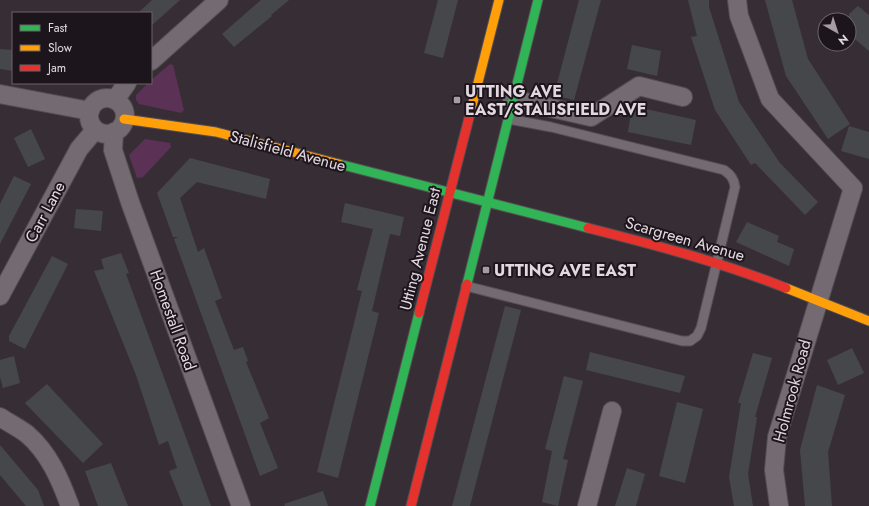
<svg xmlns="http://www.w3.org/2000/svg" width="869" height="506" viewBox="0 0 869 506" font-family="Jost,sans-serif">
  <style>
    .green { fill: #5b3155 }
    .building { fill: #46474b }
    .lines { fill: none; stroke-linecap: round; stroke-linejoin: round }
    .lane-casing { stroke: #554d53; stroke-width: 11 }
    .street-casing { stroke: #554d53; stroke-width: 20 }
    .fast-casing { stroke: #554d53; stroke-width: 11 }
    .slow-casing { stroke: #554d53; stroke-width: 11 }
    .jam-casing { stroke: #554d53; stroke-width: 11 }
    .lane { stroke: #736b71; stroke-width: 9 }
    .street { stroke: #736b71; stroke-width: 18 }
    .fast { stroke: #30b455; stroke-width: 9 }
    .slow { stroke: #ff9f0a; stroke-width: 9 }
    .jam { stroke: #e5322d; stroke-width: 9 }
    .poi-dot { fill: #a79ca4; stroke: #1d151c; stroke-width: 1.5 }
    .labels { text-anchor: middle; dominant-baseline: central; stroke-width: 4; stroke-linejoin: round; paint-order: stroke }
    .poi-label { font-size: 16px; font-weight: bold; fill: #e3d8e0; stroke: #1d151c; text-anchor: start }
    .street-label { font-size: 16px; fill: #e3d8e0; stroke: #1d151c }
  </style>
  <rect width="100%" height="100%" fill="#372e35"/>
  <g class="green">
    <path d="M 170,64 L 173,65 L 184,110 L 181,113 L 139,104 L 136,100 L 136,95 L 148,83 L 151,83 L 151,80 Z"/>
    <path d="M 145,139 L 170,143 L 171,147 L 143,177 L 137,178 L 129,155 Z"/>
  </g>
  <g class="building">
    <path d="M 152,0 L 180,0 L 151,26 L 151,13 L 138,13 Z"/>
    <path d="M 261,0 L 289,0 L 271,15 L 272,16 L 234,47 L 222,34 Z"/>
    <path d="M 438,0 L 458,0 L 443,58 L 424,53 Z"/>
    <path d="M 579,0 L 601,0 L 574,100 L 554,95 Z"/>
    <path d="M 688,0 L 709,0 L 709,7 L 739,102 L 780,163 L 818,202 L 805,215 L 755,163 L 751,165 L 715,110 L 691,37 L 697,36 Z"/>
    <path d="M 765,0 L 792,0 L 808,59 L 850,124 L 828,139 L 786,76 Z"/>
    <path d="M 858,6 L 869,15 L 869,51 L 849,34 L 849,14 Z"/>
    <path d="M 632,45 L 661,51 L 657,76 L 627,69 Z"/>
    <path d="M 0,49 L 13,50 L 13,71 L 0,69 Z"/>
    <path d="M 632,106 L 696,120 L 691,145 L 628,132 Z"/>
    <path d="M 849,126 L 869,132 L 869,159 L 841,151 Z"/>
    <path d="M 31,129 L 45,159 L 28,167 L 14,138 Z"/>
    <path d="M 190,158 L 270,179 L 266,199 L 197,182 L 180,198 L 198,252 L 204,248 L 222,298 L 215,301 L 234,350 L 243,347 L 248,361 L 246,362 L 269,418 L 260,423 L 278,468 L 260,476 L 174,239 L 178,237 L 173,237 L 157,193 Z"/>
    <path d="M 14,176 L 31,184 L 0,244 L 0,204 Z"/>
    <path d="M 345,203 L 404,217 L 400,236 L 390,234 L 372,311 L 379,313 L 338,478 L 317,472 L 362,291 L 357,290 L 373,229 L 341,222 Z"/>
    <path d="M 76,209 L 103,211 L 101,231 L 74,228 Z"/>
    <path d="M 747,222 L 779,236 L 777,242 L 794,249 L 789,266 L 736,242 Z"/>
    <path d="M 121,253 L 129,273 L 126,274 L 211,506 L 183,506 L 169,471 L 177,468 L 168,441 L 159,445 L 136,375 L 94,271 L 104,269 L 101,259 Z"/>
    <path d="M 52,256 L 68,264 L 25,349 L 9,341 L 9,336 Z"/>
    <path d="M 505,306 L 521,310 L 470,506 L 452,506 Z"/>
    <path d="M 852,348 L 864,373 L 838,385 L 827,360 Z"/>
    <path d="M 590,352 L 685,376 L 680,393 L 586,370 Z"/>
    <path d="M 753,353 L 772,358 L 755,417 L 757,417 L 748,474 L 753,506 L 734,506 L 729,477 L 741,403 L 738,403 Z"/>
    <path d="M 14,356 L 20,383 L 3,388 L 0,377 L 0,360 Z"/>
    <path d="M 564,376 L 583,381 L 563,459 L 568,460 L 558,506 L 542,502 L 552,451 L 545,449 Z"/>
    <path d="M 47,384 L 103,444 L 83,463 L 25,403 Z"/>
    <path d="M 817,385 L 845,395 L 828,452 L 832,506 L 805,506 L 800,450 Z"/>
    <path d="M 677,402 L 703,409 L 685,483 L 659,476 Z"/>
    <path d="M 0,445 L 38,490 L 44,506 L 26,506 L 0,475 Z"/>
    <path d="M 111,463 L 128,506 L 98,506 L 85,471 Z"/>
    <path d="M 627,468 L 645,474 L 636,506 L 615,506 Z"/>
    <path d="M 323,491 L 328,506 L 285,506 L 284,504 Z"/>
  </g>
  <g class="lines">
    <defs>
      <path id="lane" d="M 466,286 L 682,341 L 690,341 L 697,336 L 701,328 L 735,187 C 734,179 731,175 724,170 L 551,127 L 508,119"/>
      <g id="street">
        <path d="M 737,0 L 739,16 L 770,99 L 853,188"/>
        <path d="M 151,61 L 219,0"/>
        <path d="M 0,94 L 90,111"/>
        <circle cx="107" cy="116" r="18"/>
        <path d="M 512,99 L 591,117 L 639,86 L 683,97"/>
        <path d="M 115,100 L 127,83"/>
        <path d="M 114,132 L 113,150 L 130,202 L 241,506"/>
        <path d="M 0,296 L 79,149 L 95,130"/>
        <path d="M 0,417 C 9,423 19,428 27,434 C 49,453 60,479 70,506"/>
        <path d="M 587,506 L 612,411"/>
        <path d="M 779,506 L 774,470 L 777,437 L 853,188"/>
      </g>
      <g id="fast">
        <path d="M 339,164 L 588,228"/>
        <path d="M 467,284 L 538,0"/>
        <path d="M 370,506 L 419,313"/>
      </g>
      <g id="slow">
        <path d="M 470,114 L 499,0"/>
        <path d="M 124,119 L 216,132 L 339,164"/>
        <path d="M 786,288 L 869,321"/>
      </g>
      <g id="jam">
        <path d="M 588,228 C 655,245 721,262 786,288"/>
        <path d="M 419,313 L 470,114"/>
        <path d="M 411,506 L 467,284"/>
      </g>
    </defs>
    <use href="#lane" class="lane-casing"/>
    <use href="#street" class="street-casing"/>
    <use href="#fast" class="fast-casing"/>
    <use href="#slow" class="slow-casing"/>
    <use href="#jam" class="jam-casing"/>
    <use href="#lane" class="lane"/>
    <use href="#street" class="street"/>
    <use href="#fast" class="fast"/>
    <use href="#slow" class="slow"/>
    <use href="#jam" class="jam"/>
  </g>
  <g class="poi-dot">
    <rect x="453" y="96" width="8" height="8" rx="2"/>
    <rect x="482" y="266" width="8" height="8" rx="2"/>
  </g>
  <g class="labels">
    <g class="poi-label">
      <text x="465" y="91">UTTING AVE<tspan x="465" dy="18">EAST/STALISFIELD AVE</tspan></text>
      <text x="494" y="270">UTTING AVE EAST</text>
    </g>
    <g class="street-label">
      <text transform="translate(288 151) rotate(15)">Stalisfield Avenue</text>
      <text transform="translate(45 212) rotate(-62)">Carr Lane</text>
      <text transform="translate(685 239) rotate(16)">Scargreen Avenue</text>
      <text transform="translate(420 249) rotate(-76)">Utting Avenue East</text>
      <text transform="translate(173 320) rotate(70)">Homestall Road</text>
      <text transform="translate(792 391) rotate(-75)">Holmrook Road</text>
    </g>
  </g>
  <rect x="12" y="12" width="140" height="72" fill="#1d151c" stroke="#6c636a"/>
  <rect x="20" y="25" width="20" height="6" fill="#30b455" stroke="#6c636a"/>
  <text x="48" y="32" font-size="12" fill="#e3d8e0">Fast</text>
  <rect x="20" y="45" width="20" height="6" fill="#ff9f0a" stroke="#6c636a"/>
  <text x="48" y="52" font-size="12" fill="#e3d8e0">Slow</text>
  <rect x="20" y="65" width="20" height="6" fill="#e5322d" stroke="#6c636a"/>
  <text x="48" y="72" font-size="12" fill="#e3d8e0">Jam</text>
  <g transform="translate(837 32) rotate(141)"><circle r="19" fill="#1d151c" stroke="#6c636a"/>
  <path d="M0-3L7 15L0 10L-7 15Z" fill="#a79ca4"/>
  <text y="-6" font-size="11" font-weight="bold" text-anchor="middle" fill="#e3d8e0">N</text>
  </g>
</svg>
